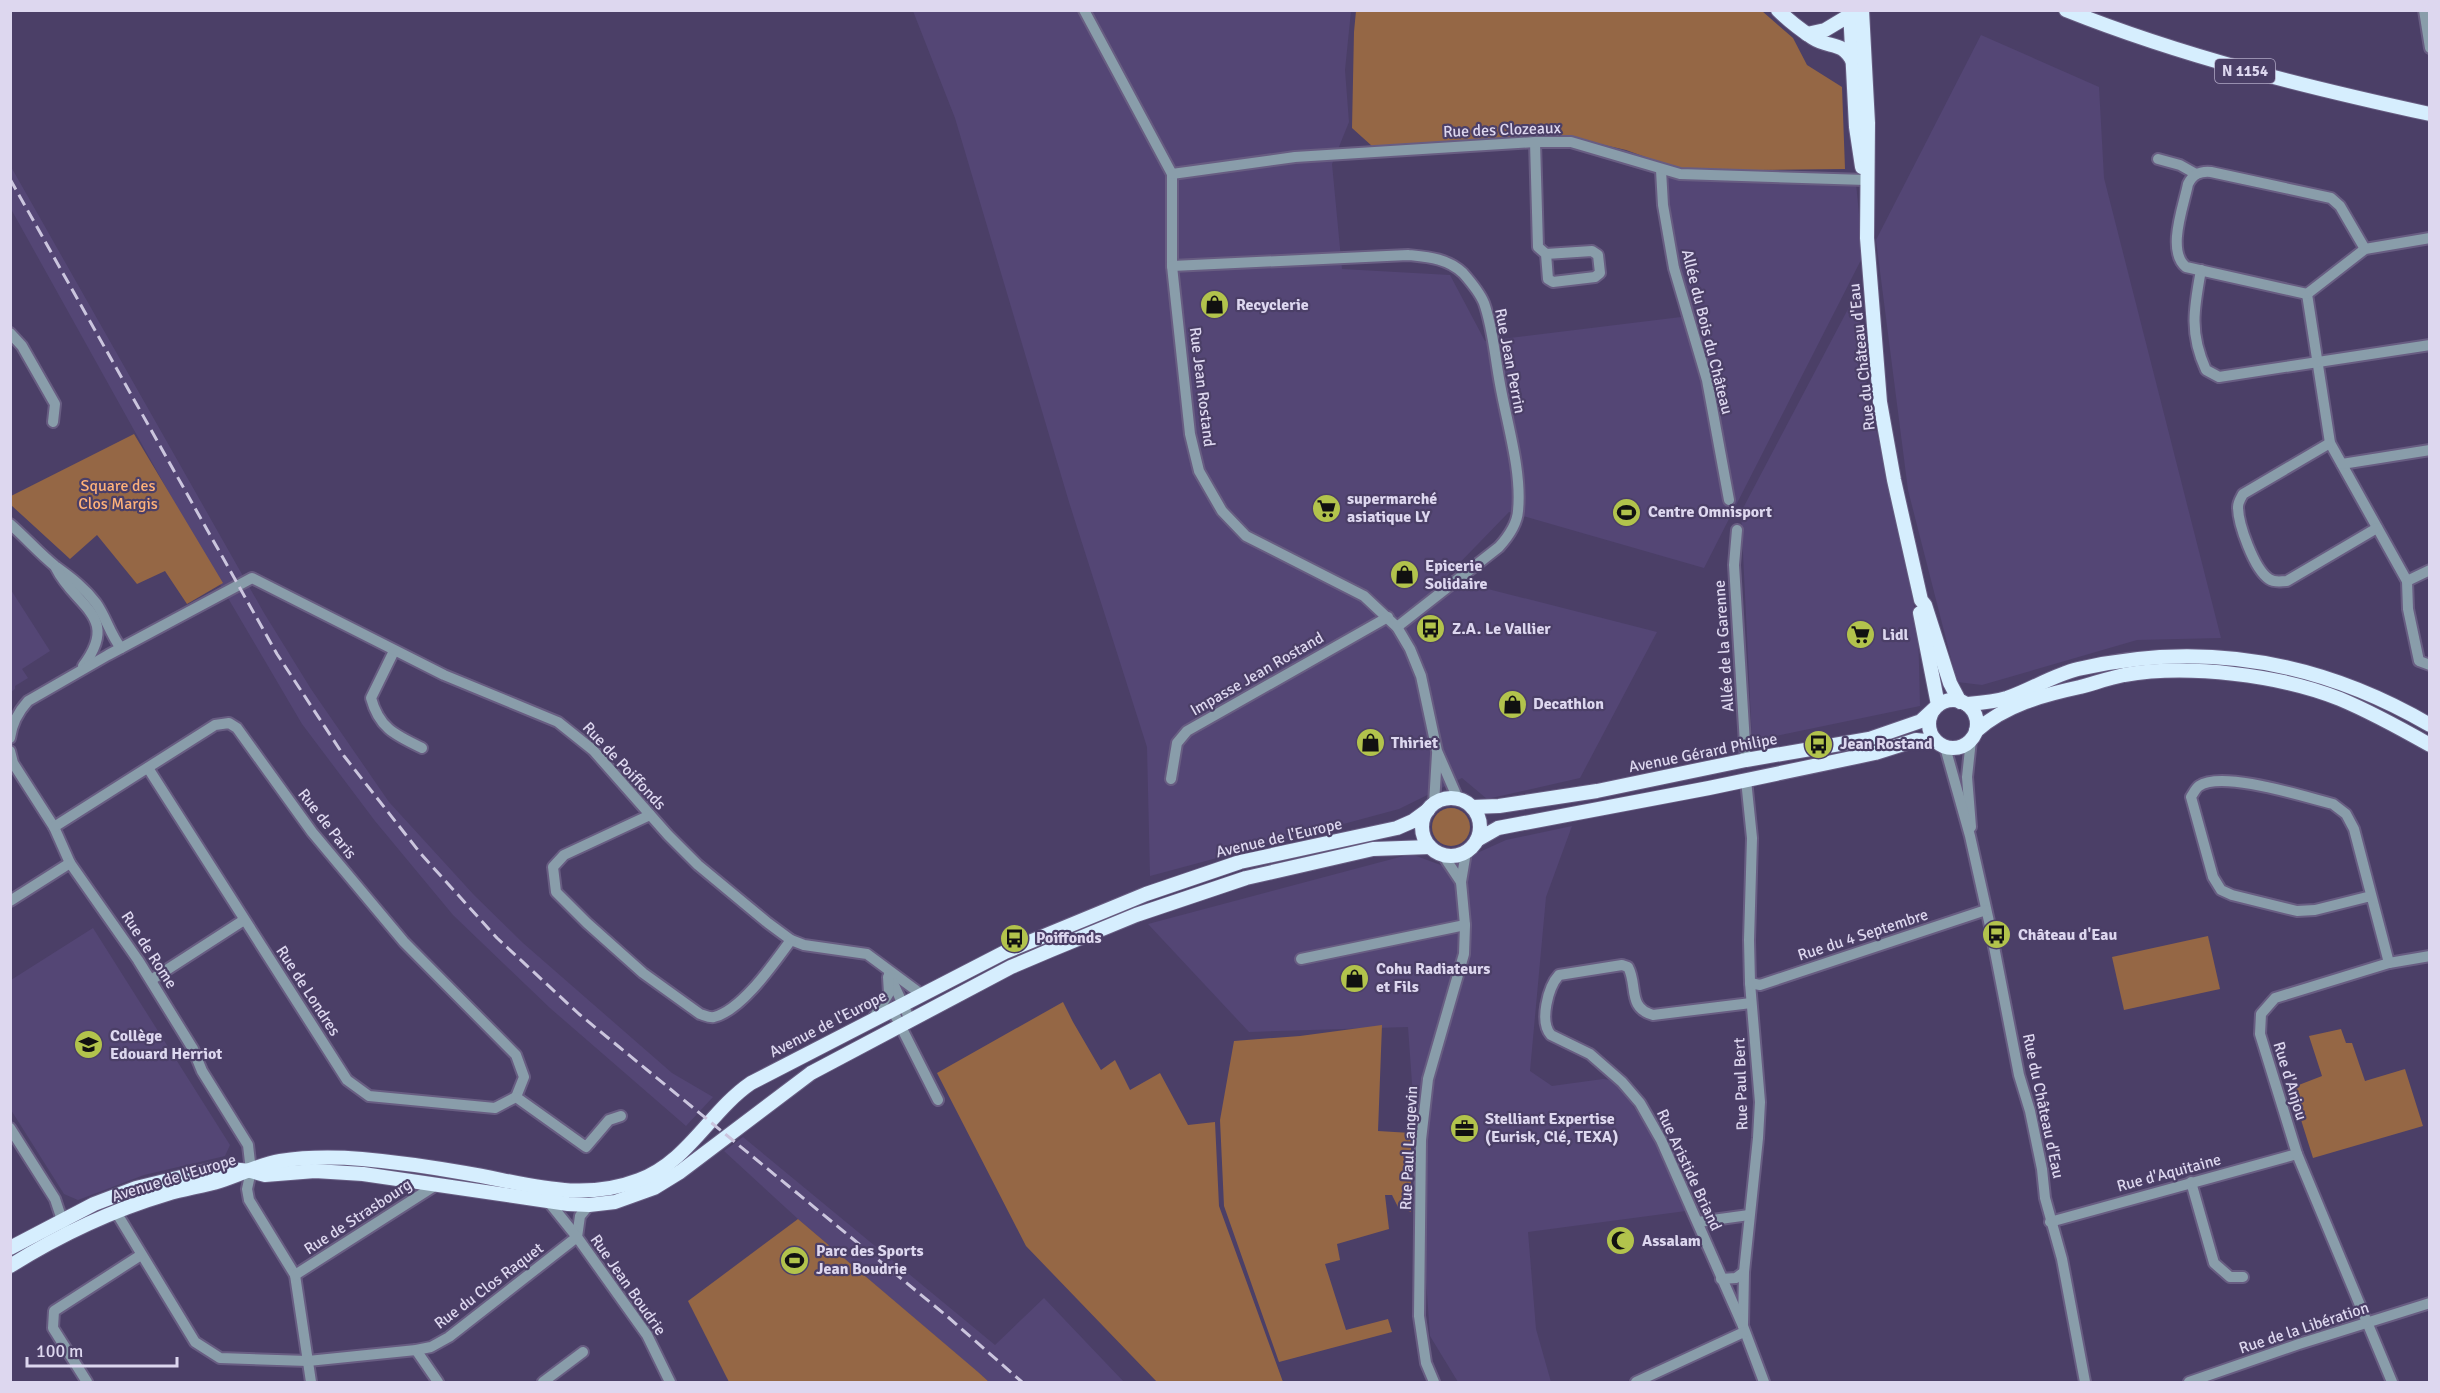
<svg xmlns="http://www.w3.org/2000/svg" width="2440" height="1393" viewBox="0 0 2440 1393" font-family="Signika,sans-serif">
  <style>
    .built { fill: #544675 }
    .green { fill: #956745 }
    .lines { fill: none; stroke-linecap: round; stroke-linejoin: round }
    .minor-casing { stroke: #685d82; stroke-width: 14 }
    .major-casing { stroke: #685d82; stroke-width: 16 }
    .minor { stroke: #899daa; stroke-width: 10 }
    .major { stroke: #d6eefe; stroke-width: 14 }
    .rail { stroke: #cbc5de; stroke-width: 3; stroke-dasharray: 12 6; stroke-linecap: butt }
    .labels { text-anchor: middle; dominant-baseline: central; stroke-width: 4.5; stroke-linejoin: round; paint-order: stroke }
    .shield { fill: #4b3f67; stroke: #b1a9c6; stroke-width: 1.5 }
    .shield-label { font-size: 15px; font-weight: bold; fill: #ddd7ef }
    .street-label { font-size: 16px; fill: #ddd7ef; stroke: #4b3f67 }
    .poi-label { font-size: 16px; font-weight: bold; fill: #ddd7ef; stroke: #4b3f67; text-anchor: start }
    .park-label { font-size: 16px; fill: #ffb279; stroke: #4b3f67 }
  </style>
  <rect width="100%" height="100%" fill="#4b3f67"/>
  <g class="built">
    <path d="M 913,11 L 1351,11 L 1345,70 L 1349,122 L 1332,164 L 1342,269 L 1450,275 L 1485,341 L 1681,317 L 1657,170 L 1856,183 L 1863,256 L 1704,568 L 1509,512 L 1445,578 L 1657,632 L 1580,778 L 1487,799 L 1462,778 L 1399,809 L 1150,876 L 1147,747 L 1069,502 L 955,118 Z"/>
    <path d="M 1981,35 L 2099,87 L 2104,178 L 2221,638 L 2137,640 L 1982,685 L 1957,682 L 1908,490 L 1876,240 Z"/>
    <path d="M 10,165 L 264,613 L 311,689 L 389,802 L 474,895 L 523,943 L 672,1073 L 713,1097 L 686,1126 L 550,1008 L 453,915 L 375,821 L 302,724 L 218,581 L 11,209 Z"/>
    <path d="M 1857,292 L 1867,387 L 1918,624 L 1920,706 L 1752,741 L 1741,512 Z"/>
    <path d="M 11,590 L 50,651 L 22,669 L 28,678 L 15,686 L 15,689 L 11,692 Z"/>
    <path d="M 1572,826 L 1546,897 L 1530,1071 L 1552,1086 L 1603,1079 L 1611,1080 L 1620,1087 L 1655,1138 L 1686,1211 L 1528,1232 L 1536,1329 L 1551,1382 L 1458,1382 L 1430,1336 L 1408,1027 L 1249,1032 L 1148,924 L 1411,854 L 1446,867 L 1506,840 Z"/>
    <path d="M 93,928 L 230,1145 L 225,1156 L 144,1175 L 78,1200 L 64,1194 L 11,1110 L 11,980 Z"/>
    <path d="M 743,1137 L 995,1345 L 1044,1298 L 1124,1382 L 989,1382 L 798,1219 L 724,1151 Z"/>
  </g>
  <g class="green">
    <path d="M 1356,11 L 1762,11 L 1793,38 L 1807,65 L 1842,87 L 1845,169 L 1684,171 L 1626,150 L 1556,134 L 1372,146 L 1352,128 L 1354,32 Z"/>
    <path d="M 134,434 L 223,583 L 187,604 L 165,571 L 137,584 L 97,535 L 70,559 L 11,505 L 11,496 Z"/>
    <circle cx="1451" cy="827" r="19"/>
    <path d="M 2208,936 L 2220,989 L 2124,1010 L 2112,957 Z"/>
    <path d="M 1063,1002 L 1073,1022 L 1101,1070 L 1115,1060 L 1130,1090 L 1160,1073 L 1188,1125 L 1215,1122 L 1219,1206 L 1283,1382 L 1157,1382 L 1026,1246 L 937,1073 Z"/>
    <path d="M 1382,1025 L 1378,1131 L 1411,1133 L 1411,1212 L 1398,1207 L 1392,1195 L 1385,1195 L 1389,1229 L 1337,1244 L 1340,1260 L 1325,1264 L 1346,1330 L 1388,1319 L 1392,1332 L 1279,1362 L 1224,1206 L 1220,1120 L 1234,1041 L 1300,1036 Z"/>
    <path d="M 2341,1029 L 2346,1043 L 2352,1043 L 2365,1081 L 2405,1069 L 2423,1126 L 2313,1158 L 2291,1088 L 2322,1076 L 2309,1036 Z"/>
    <path d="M 798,1219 L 978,1372 L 989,1382 L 729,1382 L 688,1301 Z"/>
  </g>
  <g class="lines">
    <defs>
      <g id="minor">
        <path d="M 1084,10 L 1172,174 L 1172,266 L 1190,434 L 1199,471 L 1222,511 L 1246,536 L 1364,596 L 1397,627 L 1410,649 L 1421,676 L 1437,751 L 1458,799"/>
        <path d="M 2424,10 L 2430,48"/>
        <path d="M 1535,142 L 1538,247 L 1546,254 L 1548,279 L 1553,282 L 1595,277 L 1600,273 L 1598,255 L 1592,251 L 1546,254"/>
        <path d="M 2158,159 L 2180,165 L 2196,174"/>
        <path d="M 1661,170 L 1663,205 L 1674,268 L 1707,380 L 1729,500"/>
        <path d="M 1172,174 L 1295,157 L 1535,142 L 1571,142 L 1680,174 L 1866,180"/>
        <path d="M 2430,238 L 2365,249 L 2307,294 L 2330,443 L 2407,581 L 2408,609 L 2419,661 L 2430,665"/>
        <path d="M 1172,266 L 1408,255 C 1428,257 1447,258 1463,273 C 1470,281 1480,293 1484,303 C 1493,328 1495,358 1500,384 C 1507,424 1522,471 1518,511 C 1517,525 1508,537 1499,547 L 1397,627"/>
        <path d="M 2201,270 C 2194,308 2189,333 2206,370 L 2219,377 L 2430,345"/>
        <path d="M 2307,294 L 2186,267 C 2166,251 2184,205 2188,184 C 2193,174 2200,171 2211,172 L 2331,198 L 2340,206 L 2365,249"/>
        <path d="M 10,333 L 22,346 L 55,404 L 53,422"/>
        <path d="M 2330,443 L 2243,494 C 2241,498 2238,502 2238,507 C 2238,524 2254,569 2269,579 C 2275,583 2281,581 2287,581 L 2377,528"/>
        <path d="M 2342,464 L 2430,450"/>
        <path d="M 10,524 C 25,537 39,553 55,566 C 70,577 84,587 96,603 C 106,617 110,634 121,648"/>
        <path d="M 1737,530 L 1734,565 L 1746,760"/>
        <path d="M 56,568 C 75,607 121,616 83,666"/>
        <path d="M 2407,581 L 2430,570"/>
        <path d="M 394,651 L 371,698 C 379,728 395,735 422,748"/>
        <path d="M 10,738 C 12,723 18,712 28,701 L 108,655 L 252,578 L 444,675 L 558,722 L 593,750 L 668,835 L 698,865 L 768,923 L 791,940 L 804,945 L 867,954 L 921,994"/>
        <path d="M 1971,740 L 1967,777 L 1971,827"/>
        <path d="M 1945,747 L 1970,836 L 1990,926 L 2019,1075 L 2030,1111 L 2042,1169 L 2045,1198 L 2062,1259 L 2085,1382"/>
        <path d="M 10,751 L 13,763 L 54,827 L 70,863 L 138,960 L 193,1049 L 202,1071 L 248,1145 L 251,1171 L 247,1189 L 249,1200 L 295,1275 L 311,1382"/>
        <path d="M 148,768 L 347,1080 L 369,1096 L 495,1108 L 516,1097"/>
        <path d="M 1171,779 L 1177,743 L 1187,731 L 1388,617"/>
        <path d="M 1746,780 L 1752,838 L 1749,940 L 1750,983 L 1760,1102 L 1758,1138 L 1744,1272 L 1743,1326 L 1764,1382"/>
        <path d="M 1434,804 L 1437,754"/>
        <path d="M 650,815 L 564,855 L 553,867 L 556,892 L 587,923 L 643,973 L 700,1014 C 704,1015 709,1018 714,1017 C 742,1010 774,963 791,940"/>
        <path d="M 54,827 L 215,725 L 229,723 L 237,728 L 312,832 L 404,942 L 516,1055 L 524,1077 L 516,1097"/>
        <path d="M 1443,855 L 1461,882"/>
        <path d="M 2371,896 L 2315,910 L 2297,911 L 2232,895 L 2221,890 L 2213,877 L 2191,797 C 2193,794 2196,788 2199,786 C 2222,770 2305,797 2333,804 L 2346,814 L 2354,829 L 2389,963"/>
        <path d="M 10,901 L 70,863"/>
        <path d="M 1301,959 L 1465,925"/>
        <path d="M 889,974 L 910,1020"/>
        <path d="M 151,980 L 244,920"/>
        <path d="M 1750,983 L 1760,985 L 1986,910"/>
        <path d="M 892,1009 L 938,1100"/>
        <path d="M 873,1019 L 889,993 L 888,977"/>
        <path d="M 516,1097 L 586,1147 L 609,1120 L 621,1116"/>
        <path d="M 10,1128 L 55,1199 L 64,1226"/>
        <path d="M 2191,1182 L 2214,1263 L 2230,1277 L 2243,1277"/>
        <path d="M 589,1205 L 580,1216 L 577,1237 L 647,1335 L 670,1382"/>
        <path d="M 116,1212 L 195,1342 L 220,1358 L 308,1361 L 416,1350 L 431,1347 L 449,1337 L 577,1237 L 548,1201"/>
        <path d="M 1698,1222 L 1749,1215"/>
        <path d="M 2050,1222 L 2297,1154"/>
        <path d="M 295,1275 L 436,1185"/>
        <path d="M 1721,1279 L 1736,1278 L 1744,1272"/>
        <path d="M 1743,1326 L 1661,1140 L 1640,1103 L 1622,1082 L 1590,1054 L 1551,1035 C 1539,1022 1548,987 1559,975 L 1622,965 L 1628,967 C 1638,985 1627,1008 1653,1015 L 1751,1003"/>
        <path d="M 416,1350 L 438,1382"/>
        <path d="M 87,1382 L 53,1328 L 54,1311 L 141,1255"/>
        <path d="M 543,1382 L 583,1352"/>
        <path d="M 1434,1382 L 1426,1363 L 1419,1316 L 1421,1140 L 1428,1079 L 1464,954 L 1465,925 L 1461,882 L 1466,852"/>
        <path d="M 1636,1382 L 1744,1332"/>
        <path d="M 2189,1382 L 2299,1344 L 2430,1303"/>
        <path d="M 2392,1382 L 2297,1154 L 2260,1034 L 2261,1014 L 2275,998 L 2389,963 L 2430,956"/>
      </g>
      <g id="major">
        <path d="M 1778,10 C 1789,21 1801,30 1813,38 C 1830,49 1842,40 1853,62"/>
        <path d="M 1850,10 L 1856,127 L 1862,167"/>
        <path d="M 1862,10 L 1868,123 L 1867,238 L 1880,402 L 1894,480 L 1921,600 L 1925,605 L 1950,683 L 1960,702"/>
        <path d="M 2066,10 C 2184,57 2306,87 2430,114"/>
        <path d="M 1807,34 L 1825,30 L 1850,15"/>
        <path d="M 1920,613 L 1938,705"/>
        <circle cx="1953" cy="724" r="24"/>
        <path d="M 1966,704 C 1979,703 1994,702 2007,698 C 2031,690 2053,675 2078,669 C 2203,640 2320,661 2430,725"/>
        <path d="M 1976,731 C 2005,705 2043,695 2080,687 C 2095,683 2109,678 2124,675 C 2188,664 2280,675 2340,699 C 2371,712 2400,728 2430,745"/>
        <circle cx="1451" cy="827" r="29"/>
        <path d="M 1472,807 L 1499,806 L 1597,791 L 1746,760 L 1869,739 L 1921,721 L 1934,709"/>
        <path d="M 1477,840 L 1498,828 L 1709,788 L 1875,753 L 1916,740 L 1936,742"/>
        <path d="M 10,1248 L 94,1204 L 136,1188 L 218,1168 L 251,1171 L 265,1175 L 315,1171 L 363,1174 L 568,1204 L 589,1205 L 615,1202 L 654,1188 L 680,1172 L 811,1073 L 1011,967 L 1051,950 L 1136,915 L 1246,878 L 1373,849 L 1430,847"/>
        <path d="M 10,1266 C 58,1236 113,1210 167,1194 C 184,1189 203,1186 220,1181 C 240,1175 260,1164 280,1161 C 306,1157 336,1157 362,1159 C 396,1162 431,1167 465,1173 C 526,1183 579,1203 639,1180 C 688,1162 710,1111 751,1083 L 1005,952 L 1146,894 L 1240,862 L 1397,828 L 1413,821 L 1428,810"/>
      </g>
    </defs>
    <use href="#minor" class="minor-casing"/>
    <use href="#major" class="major-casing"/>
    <use href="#minor" class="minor"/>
    <use href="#major" class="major"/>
    <path class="rail" d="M 10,179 L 277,654 L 344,756 L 421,854 L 497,938 L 579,1014 L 948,1317 L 1022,1382"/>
  </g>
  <defs>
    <symbol id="shop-disc" viewBox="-11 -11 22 22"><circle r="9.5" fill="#b2c34c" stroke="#4b3f67"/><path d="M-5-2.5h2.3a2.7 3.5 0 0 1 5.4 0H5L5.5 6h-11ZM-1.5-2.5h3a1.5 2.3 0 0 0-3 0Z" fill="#111"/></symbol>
    <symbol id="supermarket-disc" viewBox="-11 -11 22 22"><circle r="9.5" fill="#b2c34c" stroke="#4b3f67"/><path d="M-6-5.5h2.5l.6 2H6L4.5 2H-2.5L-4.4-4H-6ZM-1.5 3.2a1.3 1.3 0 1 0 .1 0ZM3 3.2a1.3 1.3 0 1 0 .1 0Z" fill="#111"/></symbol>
    <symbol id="stadium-disc" viewBox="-11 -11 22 22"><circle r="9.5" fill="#b2c34c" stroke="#4b3f67"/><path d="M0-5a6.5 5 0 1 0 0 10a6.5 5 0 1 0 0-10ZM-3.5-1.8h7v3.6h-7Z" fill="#111"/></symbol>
    <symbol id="bus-disc" viewBox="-11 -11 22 22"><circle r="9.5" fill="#b2c34c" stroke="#4b3f67"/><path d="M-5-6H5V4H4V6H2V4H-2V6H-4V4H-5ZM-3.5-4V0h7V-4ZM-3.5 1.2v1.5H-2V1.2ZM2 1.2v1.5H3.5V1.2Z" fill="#111"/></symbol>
    <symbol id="school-disc" viewBox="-11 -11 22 22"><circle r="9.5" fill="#b2c34c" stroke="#4b3f67"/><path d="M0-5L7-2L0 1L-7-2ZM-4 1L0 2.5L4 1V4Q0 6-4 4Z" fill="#111"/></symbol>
    <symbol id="office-disc" viewBox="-11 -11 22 22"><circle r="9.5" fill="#b2c34c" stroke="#4b3f67"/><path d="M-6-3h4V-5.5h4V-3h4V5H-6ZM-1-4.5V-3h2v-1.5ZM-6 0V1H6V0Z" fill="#111"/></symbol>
    <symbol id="mosque-disc" viewBox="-11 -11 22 22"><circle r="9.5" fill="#b2c34c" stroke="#4b3f67"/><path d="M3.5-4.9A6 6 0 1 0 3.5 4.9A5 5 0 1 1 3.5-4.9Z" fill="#111"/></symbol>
  </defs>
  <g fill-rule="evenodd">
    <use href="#shop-disc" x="1198" y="288" width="33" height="33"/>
    <use href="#supermarket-disc" x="1310" y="492" width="33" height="33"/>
    <use href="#stadium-disc" x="1610" y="496" width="33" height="33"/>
    <use href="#shop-disc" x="1388" y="558" width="33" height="33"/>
    <use href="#bus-disc" x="1414" y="612" width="33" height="33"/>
    <use href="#supermarket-disc" x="1844" y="618" width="33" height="33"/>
    <use href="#shop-disc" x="1496" y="688" width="33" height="33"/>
    <use href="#shop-disc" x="1354" y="726" width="33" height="33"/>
    <use href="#bus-disc" x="1802" y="728" width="33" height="33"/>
    <use href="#bus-disc" x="1980" y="918" width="33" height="33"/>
    <use href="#bus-disc" x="998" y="922" width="33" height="33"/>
    <use href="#shop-disc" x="1338" y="962" width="33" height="33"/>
    <use href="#school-disc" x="72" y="1028" width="33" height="33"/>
    <use href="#office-disc" x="1448" y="1112" width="33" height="33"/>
    <use href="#mosque-disc" x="1604" y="1224" width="33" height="33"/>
    <use href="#stadium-disc" x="778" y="1244" width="33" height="33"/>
  </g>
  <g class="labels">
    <rect class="shield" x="2215" y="59" width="60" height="24" rx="4.5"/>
    <g class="shield-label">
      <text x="2245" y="71">N 1154</text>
    </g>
    <g class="street-label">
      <text transform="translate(1502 130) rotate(-2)">Rue des Clozeaux</text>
      <text transform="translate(1707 332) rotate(76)">Allée du Bois du Château</text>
      <text transform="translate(1862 357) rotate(-96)">Rue du Château d'Eau</text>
      <text transform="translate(1510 361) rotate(79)">Rue Jean Perrin</text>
      <text transform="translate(1202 387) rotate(83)">Rue Jean Rostand</text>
      <text transform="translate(1724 646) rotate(-94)">Allée de la Garenne</text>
      <text transform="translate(1257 674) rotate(-30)">Impasse Jean Rostand</text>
      <text transform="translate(1703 753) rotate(-11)">Avenue Gérard Philipe</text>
      <text transform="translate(624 766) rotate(47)">Rue de Poiffonds</text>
      <text transform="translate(327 824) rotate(52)">Rue de Paris</text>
      <text transform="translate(1279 838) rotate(-13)">Avenue de l'Europe</text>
      <text transform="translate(1863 935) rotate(-18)">Rue du 4 Septembre</text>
      <text transform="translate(149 950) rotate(57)">Rue de Rome</text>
      <text transform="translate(308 991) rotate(57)">Rue de Londres</text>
      <text transform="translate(828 1024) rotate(-27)">Avenue de l'Europe</text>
      <text transform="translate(2290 1081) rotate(73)">Rue d'Anjou</text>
      <text transform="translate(1741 1084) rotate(-92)">Rue Paul Bert</text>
      <text transform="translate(2043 1106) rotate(78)">Rue du Château d'Eau</text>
      <text transform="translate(1409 1148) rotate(-87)">Rue Paul Langevin</text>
      <text transform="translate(1689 1170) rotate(65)">Rue Aristide Briand</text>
      <text transform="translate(2169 1173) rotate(-15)">Rue d'Aquitaine</text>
      <text transform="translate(174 1178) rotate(-17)">Avenue de l'Europe</text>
      <text transform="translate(358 1217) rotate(-33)">Rue de Strasbourg</text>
      <text transform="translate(628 1285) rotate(55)">Rue Jean Boudrie</text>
      <text transform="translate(489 1286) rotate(-37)">Rue du Clos Raquet</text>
      <text transform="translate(2304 1328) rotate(-18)">Rue de la Libération</text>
    </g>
    <g class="poi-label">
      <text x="1236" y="305">Recyclerie</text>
      <text x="1347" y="499">supermarché<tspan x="1347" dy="18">asiatique LY</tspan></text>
      <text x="1648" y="512">Centre Omnisport</text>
      <text x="1425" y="566">Epicerie<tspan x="1425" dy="18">Solidaire</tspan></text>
      <text x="1452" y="629">Z.A. Le Vallier</text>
      <text x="1882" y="635">Lidl</text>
      <text x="1533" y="704">Decathlon</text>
      <text x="1391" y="743">Thiriet</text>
      <text x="1840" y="744">Jean Rostand</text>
      <text x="2018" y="935">Château d'Eau</text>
      <text x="1036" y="938">Poiffonds</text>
      <text x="1376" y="969">Cohu Radiateurs<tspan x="1376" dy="18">et Fils</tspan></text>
      <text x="110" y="1036">Collège<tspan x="110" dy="18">Edouard Herriot</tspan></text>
      <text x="1485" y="1119">Stelliant Expertise<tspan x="1485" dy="18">(Eurisk, Clé, TEXA)</tspan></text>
      <text x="1642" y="1241">Assalam</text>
      <text x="816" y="1251">Parc des Sports<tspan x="816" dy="18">Jean Boudrie</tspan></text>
    </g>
    <g class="park-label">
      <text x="118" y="486">Square des<tspan x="118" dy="18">Clos Margis</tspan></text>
    </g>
  </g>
  <rect width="2440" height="1393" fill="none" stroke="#ddd7ef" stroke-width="24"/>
  <path d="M27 1357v9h150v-9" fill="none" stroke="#ddd7ef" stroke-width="3"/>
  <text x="36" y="1357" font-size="18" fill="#ddd7ef" stroke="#4b3f67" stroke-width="4.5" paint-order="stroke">100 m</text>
</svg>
